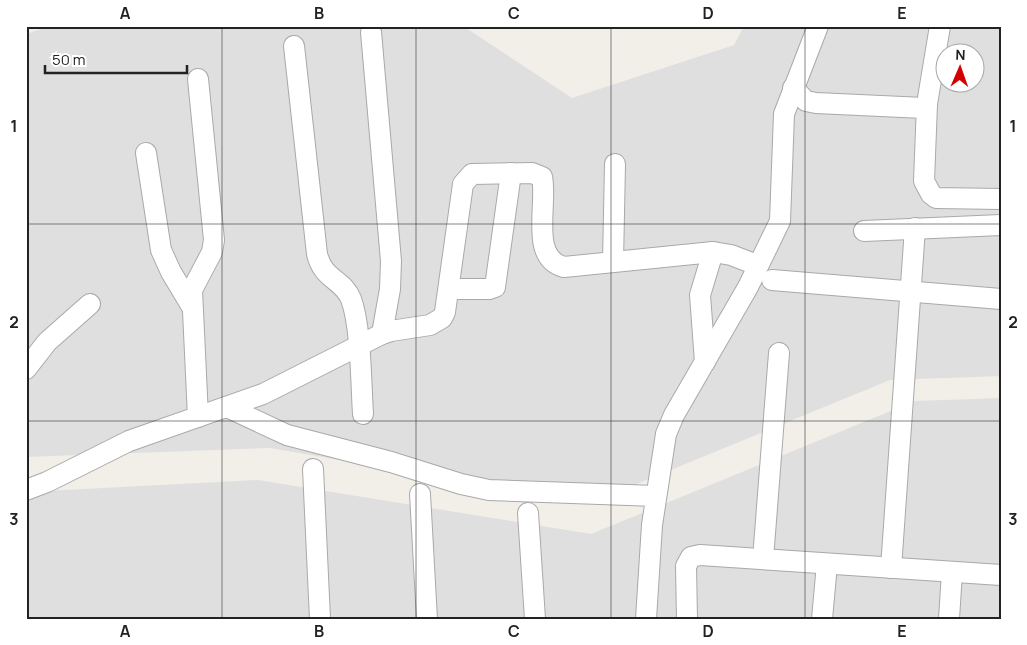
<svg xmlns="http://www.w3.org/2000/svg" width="1027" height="645" viewBox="0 0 1027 645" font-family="Manrope,sans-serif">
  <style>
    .residential { fill: #e0dfdf; fill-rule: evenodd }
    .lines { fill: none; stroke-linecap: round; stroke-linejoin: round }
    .minor-casing { stroke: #a9a9a9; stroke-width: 22 }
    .minor { stroke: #fff; stroke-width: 20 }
    .grid { fill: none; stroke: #222; stroke-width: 1; stroke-opacity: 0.55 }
    .neatline { fill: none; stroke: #222; stroke-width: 2 }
    .grid-label { font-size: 16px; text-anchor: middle; font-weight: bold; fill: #222 }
  </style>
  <rect width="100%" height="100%" fill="#f2efe9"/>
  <g class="residential">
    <path d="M 50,26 L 463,26 L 572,98 L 734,45 L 744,26 L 1001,26 L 1001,376 L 890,380 L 590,503 L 270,448 L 26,457 L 26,34 ZM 944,52 L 974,52 L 974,82 L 944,82 Z"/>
    <path d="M 1001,398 L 1001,619 L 26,619 L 26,492 L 258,480 L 591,534 L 915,401 Z"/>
  </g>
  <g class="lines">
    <defs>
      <g id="minor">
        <path d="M 371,32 L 391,261 L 390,289 L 382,334"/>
        <path d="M 294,46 L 317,254 C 323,280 343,279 351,299 C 361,326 361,383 363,414"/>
        <path d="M 793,88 L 806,101 L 816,103 L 924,108 L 927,104 L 940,26"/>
        <path d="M 927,104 L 924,181 L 931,194 L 936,198 L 1001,199"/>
        <path d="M 146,153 L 161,250 L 171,272 L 192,307"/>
        <path d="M 864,231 L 1001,225"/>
        <path d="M 613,262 L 615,164"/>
        <path d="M 772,280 L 1001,299"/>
        <path d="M 449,289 L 489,289 L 495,287 L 511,173"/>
        <path d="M 705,362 L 700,295 L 713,252"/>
        <path d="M 26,369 L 47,342 L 90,304"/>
        <path d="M 229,408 L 287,435 L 391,462 L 461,484 L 489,490 L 656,496"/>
        <path d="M 198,417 L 192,290 L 212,252 L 214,240 L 198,79"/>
        <path d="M 313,469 L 320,619"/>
        <path d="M 26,490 L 47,482 L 129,441 L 263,394 L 382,334 L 391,331 L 430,325 L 442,318 L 445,312 L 463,184 L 472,174 L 532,173 L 542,177 C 548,204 529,258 564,267 L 713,252 L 731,255 L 757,265"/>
        <path d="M 420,494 L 427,619"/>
        <path d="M 528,513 L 535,619"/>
        <path d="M 763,559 L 779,353"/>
        <path d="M 891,568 L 915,228"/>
        <path d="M 646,619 L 652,525 L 666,434 L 674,415 L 748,287 L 780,221 L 784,114 L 818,26"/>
        <path d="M 687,619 L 686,566 L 691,557 L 700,555 L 1001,575"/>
        <path d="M 822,619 L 827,564"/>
        <path d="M 949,619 L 952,572"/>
      </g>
    </defs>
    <use href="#minor" class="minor-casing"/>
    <use href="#minor" class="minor"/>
  </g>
  <path class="grid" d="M 222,26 L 222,619M 416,26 L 416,619M 611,26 L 611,619M 805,26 L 805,619M 26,224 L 1001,224M 26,421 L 1001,421"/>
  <rect width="1027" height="645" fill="none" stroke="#ffffff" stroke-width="55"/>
  <g transform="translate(960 68) rotate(2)"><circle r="24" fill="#ffffff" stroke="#a7a7a7"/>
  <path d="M0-4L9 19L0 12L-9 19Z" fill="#d40000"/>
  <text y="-8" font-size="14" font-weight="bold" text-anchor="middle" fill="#222222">N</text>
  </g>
  <path d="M45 65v8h142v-8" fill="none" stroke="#222222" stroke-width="2.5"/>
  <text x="52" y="65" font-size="15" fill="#222222" stroke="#ffffff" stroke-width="4" paint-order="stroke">50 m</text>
  <rect x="28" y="28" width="972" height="590" class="neatline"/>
  <g class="grid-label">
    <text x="125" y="19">A</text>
    <text x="319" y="19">B</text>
    <text x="514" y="19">C</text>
    <text x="708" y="19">D</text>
    <text x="902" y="19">E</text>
    <text x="14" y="132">1</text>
    <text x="1013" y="132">1</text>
    <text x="14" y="328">2</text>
    <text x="1013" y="328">2</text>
    <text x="14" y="525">3</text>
    <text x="1013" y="525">3</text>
    <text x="125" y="637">A</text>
    <text x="319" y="637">B</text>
    <text x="514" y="637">C</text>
    <text x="708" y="637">D</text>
    <text x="902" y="637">E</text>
  </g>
</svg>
